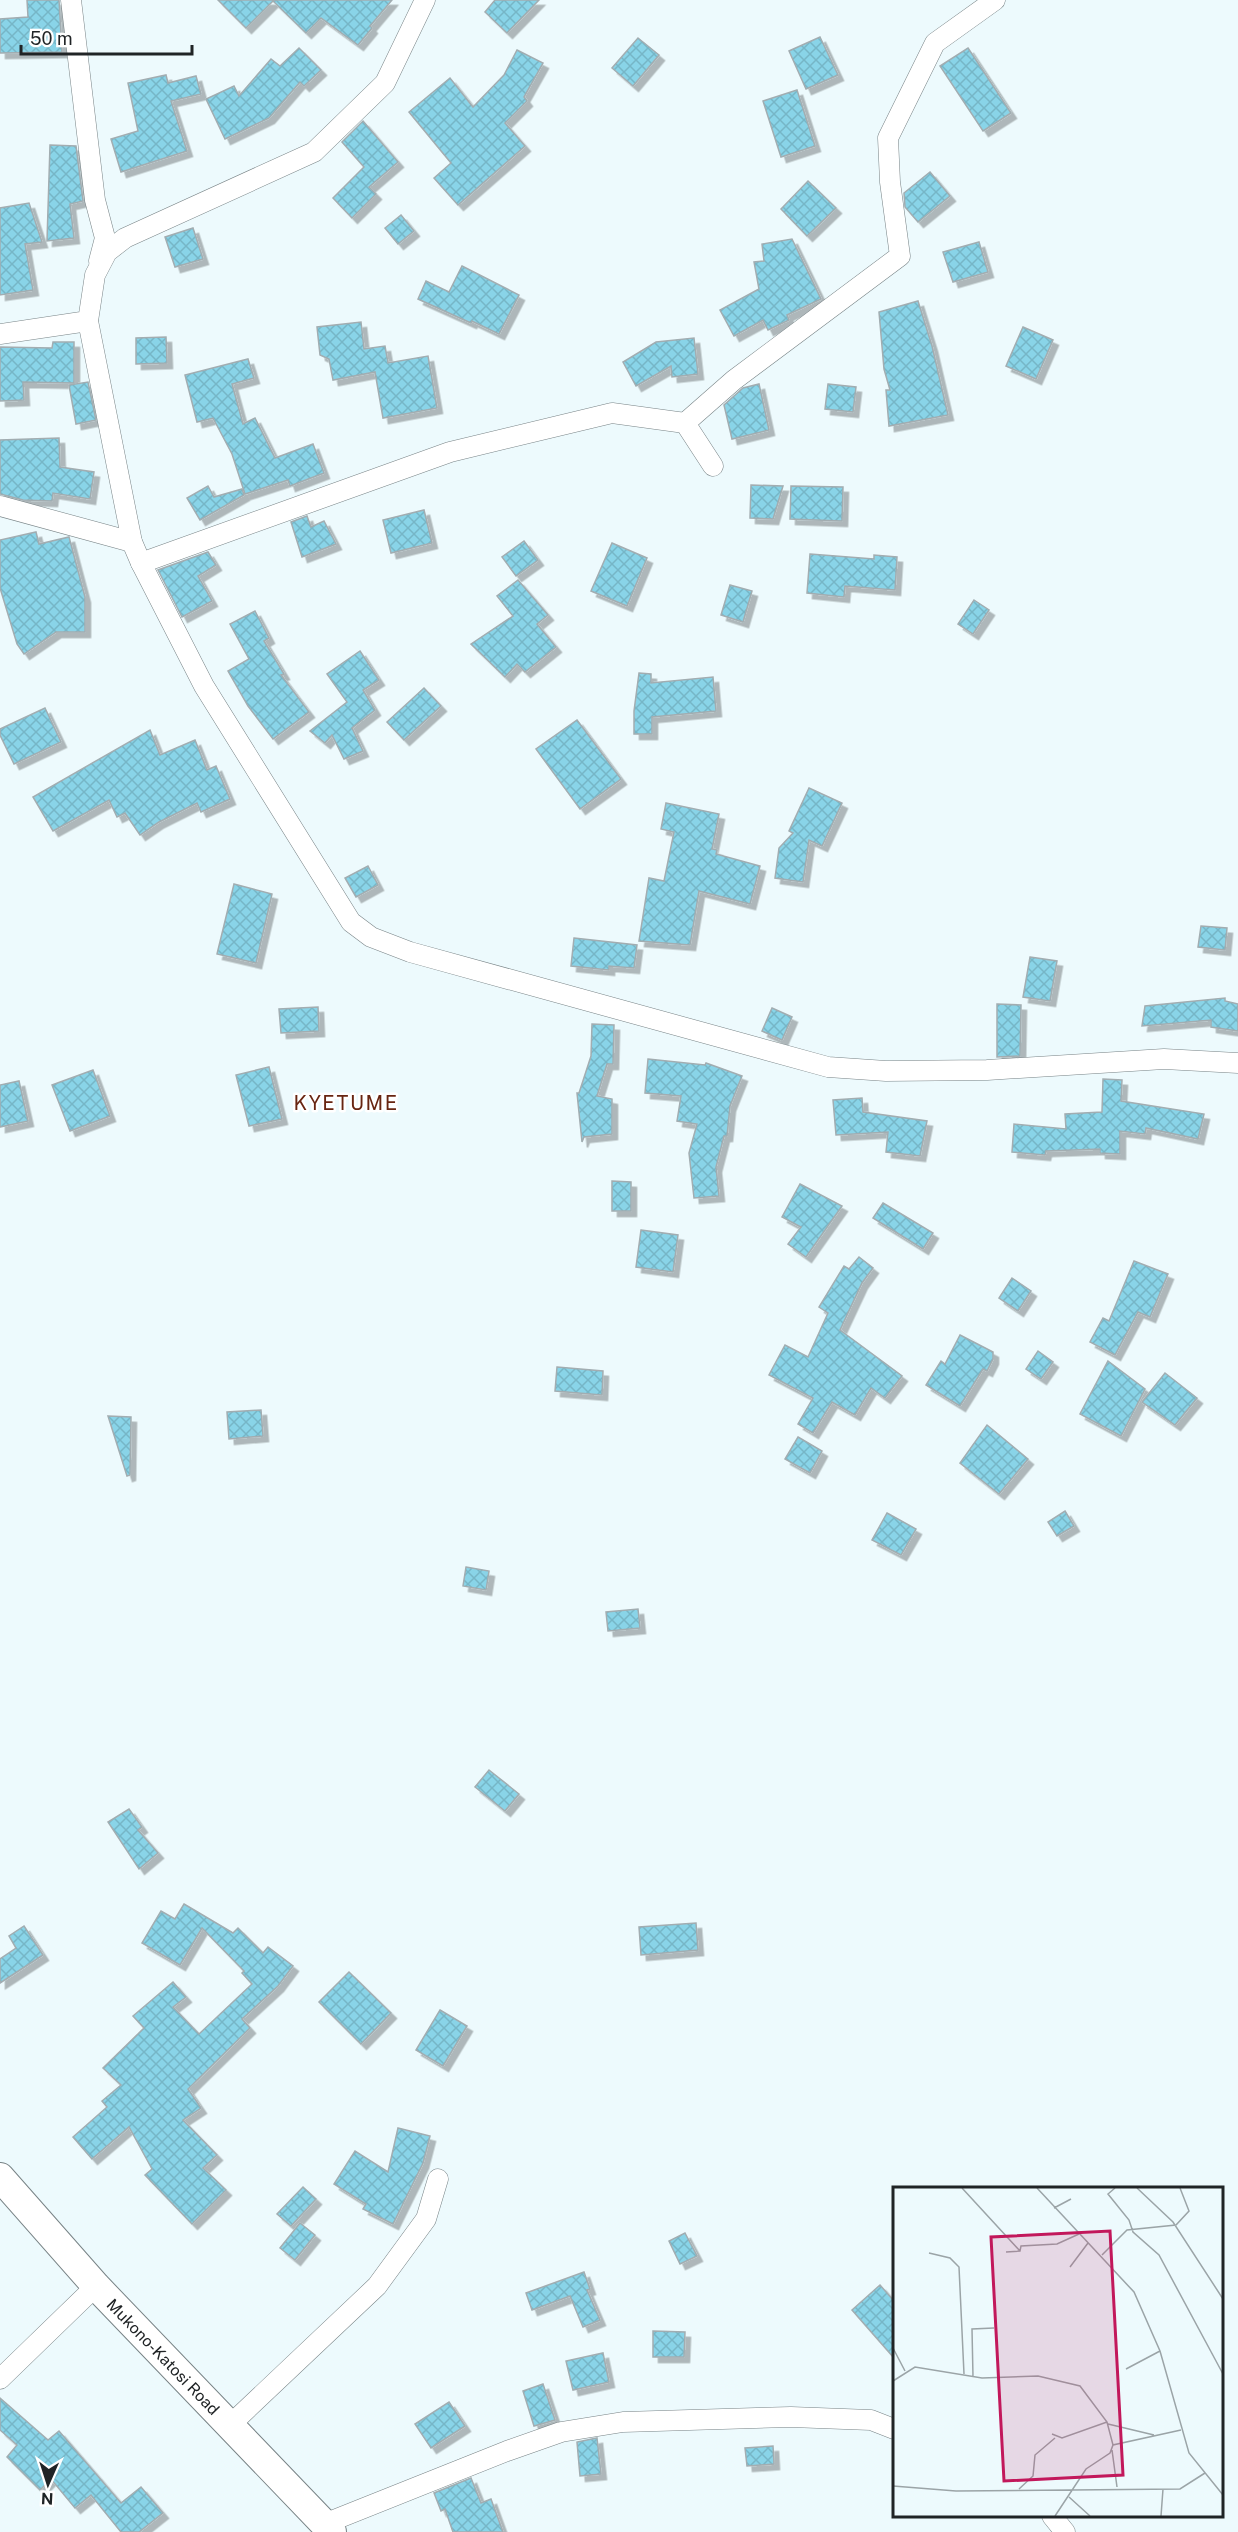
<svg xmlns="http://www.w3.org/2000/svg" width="1238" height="2532" viewBox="0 0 1238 2532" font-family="'Public Sans',sans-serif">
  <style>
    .building { fill: url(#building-cross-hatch); stroke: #a2adb1; stroke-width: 1.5; filter: url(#shadow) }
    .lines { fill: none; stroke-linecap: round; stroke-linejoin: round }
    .minor-casing { stroke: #788386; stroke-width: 21 }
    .secondary-casing { stroke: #788386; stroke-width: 30 }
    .minor { stroke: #fff; stroke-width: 20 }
    .secondary { stroke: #fff; stroke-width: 28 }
    .labels { text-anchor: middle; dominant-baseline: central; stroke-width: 5; stroke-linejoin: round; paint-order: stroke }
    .street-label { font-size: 16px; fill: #202426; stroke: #fff }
    .quarter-label { font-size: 20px; letter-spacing: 1.5px; fill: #672511; stroke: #fff }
    .inset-road { fill: none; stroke: #9ba4a7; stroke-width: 1.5 }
    .view { fill: #c2185b; fill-opacity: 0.15; stroke: #c2185b; stroke-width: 3 }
    .inset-edge { fill: none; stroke: #202426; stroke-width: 3 }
  </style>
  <defs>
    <pattern id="building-cross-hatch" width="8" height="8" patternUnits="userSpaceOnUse" patternTransform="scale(1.5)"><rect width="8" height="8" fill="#89d4e8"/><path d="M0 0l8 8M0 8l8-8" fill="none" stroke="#76b6c7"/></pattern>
    <filter id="shadow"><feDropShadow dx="5.5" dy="5.5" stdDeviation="0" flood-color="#0004"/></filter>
  </defs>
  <rect width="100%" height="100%" fill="#edfafd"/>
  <g class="building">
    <path d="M 27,0 L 59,0 L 62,52 L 0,53 L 0,19 L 28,17 Z"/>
    <path d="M 218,0 L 392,0 L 370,26 L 372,28 L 358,45 L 321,18 L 306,33 L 273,1 L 246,28 Z"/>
    <path d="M 495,0 L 539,0 L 507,33 L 485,12 Z"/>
    <path d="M 820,37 L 838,75 L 806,89 L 789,51 Z"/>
    <path d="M 638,38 L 659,55 L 633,86 L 612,68 Z"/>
    <path d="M 299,48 L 321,70 L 304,86 L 300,82 L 269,118 L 225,139 L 206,99 L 234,86 L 239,96 L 271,59 L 280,66 Z"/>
    <path d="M 968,48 L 1011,113 L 983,131 L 940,66 Z"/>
    <path d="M 517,50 L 543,63 L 524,97 L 527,101 L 505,123 L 525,146 L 458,205 L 434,178 L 451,163 L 409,112 L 450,78 L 473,107 L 504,75 Z"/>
    <path d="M 166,75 L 168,83 L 196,76 L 201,94 L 171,101 L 187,151 L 121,172 L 111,139 L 138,131 L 128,83 Z"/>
    <path d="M 797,90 L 815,146 L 781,157 L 763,101 Z"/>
    <path d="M 363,121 L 398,162 L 369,187 L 376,194 L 352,218 L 333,198 L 364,167 L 342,142 Z"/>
    <path d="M 50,145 L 76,146 L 83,201 L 70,204 L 74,238 L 47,241 Z"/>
    <path d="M 930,172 L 950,196 L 918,222 L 905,207 L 904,193 Z"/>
    <path d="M 808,181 L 836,208 L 807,236 L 781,209 Z"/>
    <path d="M 29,203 L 42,242 L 25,244 L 33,290 L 0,295 L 0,208 Z"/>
    <path d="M 401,215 L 414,231 L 398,244 L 385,228 Z"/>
    <path d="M 193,228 L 203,259 L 175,267 L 165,237 Z"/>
    <path d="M 792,239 L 821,299 L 787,315 L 789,320 L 768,330 L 763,320 L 734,336 L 720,310 L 759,289 L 754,262 L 764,261 L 762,244 Z"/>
    <path d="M 979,242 L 988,272 L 953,282 L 943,252 Z"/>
    <path d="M 462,266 L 519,295 L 499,334 L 472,321 L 471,323 L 418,299 L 426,281 L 449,292 Z"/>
    <path d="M 918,301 L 932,346 L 948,415 L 889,426 L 886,390 L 890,390 L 884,369 L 879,312 Z"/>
    <path d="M 361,322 L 364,349 L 385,346 L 388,363 L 428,356 L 437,408 L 383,418 L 375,372 L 333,380 L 329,359 L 320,355 L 317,327 Z"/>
    <path d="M 1023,327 L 1053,340 L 1036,379 L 1006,366 Z"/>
    <path d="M 166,337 L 167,363 L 136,364 L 136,338 Z"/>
    <path d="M 694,338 L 698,374 L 672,377 L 671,366 L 636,386 L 623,362 L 656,342 Z"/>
    <path d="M 53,342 L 74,342 L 74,383 L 23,382 L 24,400 L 0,401 L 0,347 L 52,348 Z"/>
    <path d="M 248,359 L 254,378 L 232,384 L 243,424 L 255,418 L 275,458 L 313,444 L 324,473 L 290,486 L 288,480 L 245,494 L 232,454 L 213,418 L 197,422 L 185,375 Z"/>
    <path d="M 88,382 L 96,420 L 76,424 L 69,385 Z"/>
    <path d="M 759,384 L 769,430 L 732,439 L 724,405 L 743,388 Z"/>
    <path d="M 828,384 L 856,387 L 853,412 L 825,409 Z"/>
    <path d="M 59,438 L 60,467 L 94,472 L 90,499 L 53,493 L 52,501 L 23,500 L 0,494 L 0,440 Z"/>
    <path d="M 751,485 L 783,486 L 773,519 L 750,518 Z"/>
    <path d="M 208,486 L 214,497 L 242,489 L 244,495 L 200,520 L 187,498 Z"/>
    <path d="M 791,486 L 843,487 L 842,521 L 790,519 Z"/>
    <path d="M 424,510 L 432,543 L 391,553 L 383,520 Z"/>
    <path d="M 307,516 L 311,527 L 324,521 L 336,544 L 302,557 L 291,522 Z"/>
    <path d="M 36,532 L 39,544 L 69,537 L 85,597 L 85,632 L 56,632 L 24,654 L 17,644 L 0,588 L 0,540 Z"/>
    <path d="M 524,541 L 538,560 L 516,576 L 502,557 Z"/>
    <path d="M 612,543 L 647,558 L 627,606 L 591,591 Z"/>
    <path d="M 208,552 L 216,565 L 198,576 L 212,601 L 182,617 L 158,570 Z"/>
    <path d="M 810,554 L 874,559 L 874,555 L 897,557 L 895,590 L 845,586 L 844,597 L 807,593 Z"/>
    <path d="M 518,580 L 548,615 L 537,624 L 556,647 L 525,672 L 517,664 L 505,677 L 471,644 L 513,616 L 497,596 Z"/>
    <path d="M 730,585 L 752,591 L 743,622 L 721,615 Z"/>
    <path d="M 974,600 L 989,610 L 973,634 L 958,624 Z"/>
    <path d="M 255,611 L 269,638 L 264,641 L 284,674 L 281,675 L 309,712 L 273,739 L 248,706 L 228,671 L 249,659 L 230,624 Z"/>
    <path d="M 360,651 L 379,680 L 363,690 L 375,710 L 352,728 L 363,751 L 344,759 L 332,735 L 325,743 L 310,731 L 347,702 L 327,674 Z"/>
    <path d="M 639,673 L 651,674 L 651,683 L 713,677 L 716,711 L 652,717 L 652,734 L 634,734 L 634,711 Z"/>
    <path d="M 424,688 L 441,706 L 404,740 L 387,722 Z"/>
    <path d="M 45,708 L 61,742 L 14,764 L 0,735 L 0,729 Z"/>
    <path d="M 577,720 L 621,779 L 580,809 L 536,749 Z"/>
    <path d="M 150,730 L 160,755 L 195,740 L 207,770 L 216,766 L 230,799 L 201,812 L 197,803 L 159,822 L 140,835 L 125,813 L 117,817 L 109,800 L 53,831 L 33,797 Z"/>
    <path d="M 809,788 L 842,803 L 822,846 L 809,840 L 803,882 L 775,878 L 779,848 L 793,833 L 789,831 Z"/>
    <path d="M 666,803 L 719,814 L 712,849 L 717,850 L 716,854 L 760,866 L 750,904 L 699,891 L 690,945 L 639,941 L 649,878 L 664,881 L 674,832 L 661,829 Z"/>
    <path d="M 368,866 L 378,885 L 356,897 L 345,878 Z"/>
    <path d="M 234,884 L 272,894 L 256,963 L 217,954 Z"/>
    <path d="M 1201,926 L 1227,928 L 1225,950 L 1198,947 Z"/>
    <path d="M 574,938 L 637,945 L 634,968 L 609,966 L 609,970 L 571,966 Z"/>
    <path d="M 1030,957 L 1057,961 L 1050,1001 L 1023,997 Z"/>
    <path d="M 1225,998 L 1225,1001 L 1238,1004 L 1238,1031 L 1211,1027 L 1211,1020 L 1142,1026 L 1145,1006 Z"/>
    <path d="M 997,1004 L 1021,1005 L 1020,1056 L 997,1057 Z"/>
    <path d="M 318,1007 L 319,1031 L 281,1033 L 279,1009 Z"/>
    <path d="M 772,1008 L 792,1017 L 782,1040 L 762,1031 Z"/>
    <path d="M 592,1024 L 614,1025 L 613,1064 L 607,1064 L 597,1096 L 612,1099 L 612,1134 L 584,1137 L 582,1142 L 577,1093 L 579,1093 L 591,1056 Z"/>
    <path d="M 648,1059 L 705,1065 L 706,1063 L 742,1076 L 730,1106 L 727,1136 L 724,1136 L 716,1167 L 719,1196 L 694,1198 L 689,1153 L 697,1124 L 677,1121 L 681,1096 L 645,1093 Z"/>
    <path d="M 269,1067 L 282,1119 L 249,1126 L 236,1075 Z"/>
    <path d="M 93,1070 L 110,1116 L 70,1131 L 52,1085 Z"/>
    <path d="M 1103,1079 L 1122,1080 L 1121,1101 L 1204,1114 L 1198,1139 L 1146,1128 L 1145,1134 L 1120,1131 L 1120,1154 L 1100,1153 L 1100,1149 L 1046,1151 L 1045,1155 L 1012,1152 L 1014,1124 L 1066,1129 L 1065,1114 L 1102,1112 Z"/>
    <path d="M 19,1081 L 28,1121 L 0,1127 L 0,1085 Z"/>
    <path d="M 862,1098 L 863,1112 L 927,1121 L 920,1156 L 886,1152 L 888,1132 L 836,1135 L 833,1100 Z"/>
    <path d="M 612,1181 L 631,1182 L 631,1211 L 612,1211 Z"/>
    <path d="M 800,1184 L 842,1206 L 806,1257 L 788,1244 L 801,1227 L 782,1217 Z"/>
    <path d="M 883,1203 L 933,1233 L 923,1249 L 873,1218 Z"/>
    <path d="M 641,1230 L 678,1235 L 673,1272 L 636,1267 Z"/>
    <path d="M 859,1257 L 873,1268 L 862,1283 L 840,1330 L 902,1376 L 885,1398 L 871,1388 L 855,1415 L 832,1402 L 813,1433 L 798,1424 L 813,1398 L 769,1375 L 785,1345 L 808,1357 L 828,1313 L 819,1307 L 844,1266 L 849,1269 Z"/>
    <path d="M 1134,1261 L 1168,1274 L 1150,1317 L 1138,1312 L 1115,1355 L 1090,1342 L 1103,1318 L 1109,1321 Z"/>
    <path d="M 1012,1278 L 1031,1291 L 1018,1311 L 999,1298 Z"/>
    <path d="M 960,1335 L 993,1352 L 993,1359 L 987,1371 L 983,1369 L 960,1406 L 926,1385 L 941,1361 L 945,1364 Z"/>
    <path d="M 1038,1351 L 1053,1362 L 1041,1379 L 1026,1369 Z"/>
    <path d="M 1108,1361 L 1145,1389 L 1121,1436 L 1080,1414 Z"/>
    <path d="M 557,1367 L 603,1371 L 602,1395 L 555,1391 Z"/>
    <path d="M 1165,1373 L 1197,1398 L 1175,1425 L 1142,1402 Z"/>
    <path d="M 261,1410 L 263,1436 L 229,1439 L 227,1412 Z"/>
    <path d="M 108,1416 L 131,1417 L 130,1475 L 127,1476 Z"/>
    <path d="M 987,1425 L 1028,1459 L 999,1494 L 960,1463 Z"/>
    <path d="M 798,1437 L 822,1451 L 810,1473 L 785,1459 Z"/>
    <path d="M 1065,1511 L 1074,1526 L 1057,1536 L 1048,1522 Z"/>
    <path d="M 887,1513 L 916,1529 L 901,1555 L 872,1540 Z"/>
    <path d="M 466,1567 L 489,1571 L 486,1590 L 463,1586 Z"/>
    <path d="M 638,1609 L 640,1628 L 608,1631 L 606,1612 Z"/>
    <path d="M 489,1770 L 519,1794 L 505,1811 L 475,1787 Z"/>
    <path d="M 129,1809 L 142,1827 L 138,1830 L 158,1853 L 139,1869 L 108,1822 Z"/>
    <path d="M 184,1904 L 233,1933 L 238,1928 L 263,1953 L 268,1947 L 293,1966 L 278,1986 L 242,2019 L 250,2028 L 188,2089 L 201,2108 L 183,2120 L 217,2155 L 203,2168 L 226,2190 L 192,2224 L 145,2175 L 152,2169 L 129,2127 L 92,2159 L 73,2137 L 107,2107 L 102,2101 L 121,2085 L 103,2068 L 144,2028 L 133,2016 L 173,1982 L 186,1997 L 173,2007 L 199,2034 L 252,1984 L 242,1973 L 244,1971 L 202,1928 L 180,1965 L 142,1943 L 161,1911 L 175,1919 Z"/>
    <path d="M 696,1923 L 698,1950 L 641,1955 L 639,1927 Z"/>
    <path d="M 24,1926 L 43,1955 L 0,1983 L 0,1959 L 16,1948 L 9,1936 Z"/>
    <path d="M 349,1972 L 391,2013 L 361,2044 L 319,2002 Z"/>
    <path d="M 440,2010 L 467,2026 L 443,2066 L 416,2050 Z"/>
    <path d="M 398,2128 L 430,2136 L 423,2163 L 393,2224 L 363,2209 L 366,2204 L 334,2184 L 355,2151 L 388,2172 Z"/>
    <path d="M 303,2187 L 316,2199 L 291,2226 L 277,2214 Z"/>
    <path d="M 300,2223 L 315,2235 L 295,2260 L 280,2248 Z"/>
    <path d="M 685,2233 L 697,2256 L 680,2264 L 669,2241 Z"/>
    <path d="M 584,2272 L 590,2289 L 587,2290 L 600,2320 L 583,2327 L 570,2296 L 532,2310 L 526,2293 Z"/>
    <path d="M 880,2285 L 894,2301 L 894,2358 L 852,2310 Z"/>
    <path d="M 653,2331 L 685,2332 L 684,2357 L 653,2357 Z"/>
    <path d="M 603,2353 L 609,2382 L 573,2390 L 566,2361 Z"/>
    <path d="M 543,2384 L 555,2420 L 534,2426 L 523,2391 Z"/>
    <path d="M 0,2398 L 48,2440 L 59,2431 L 121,2503 L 141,2487 L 163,2513 L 139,2532 L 121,2532 L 91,2495 L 75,2508 L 51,2479 L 40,2490 L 7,2457 L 17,2445 L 0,2430 Z"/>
    <path d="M 449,2402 L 465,2426 L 431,2448 L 415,2424 Z"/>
    <path d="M 597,2438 L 601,2474 L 580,2476 L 577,2442 Z"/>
    <path d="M 773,2446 L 774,2464 L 747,2466 L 745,2448 Z"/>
    <path d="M 471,2478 L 481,2503 L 491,2499 L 503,2532 L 453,2532 L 445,2509 L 441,2511 L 434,2493 Z"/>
  </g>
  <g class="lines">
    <defs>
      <g id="minor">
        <path d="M 71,0 L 95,200 L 105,238 L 99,261"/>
        <path d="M 88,321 L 132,542 L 141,563 L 204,686 L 351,922 L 371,937 L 410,952 L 828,1067 L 886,1071 L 987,1070 L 1164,1059 L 1238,1063"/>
        <path d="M 0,334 L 88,321 L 95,275 L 107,252 L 125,238 L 314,152 L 385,83 L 425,0"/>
        <path d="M 685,423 L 734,380 L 900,256 L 890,182 L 888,138 L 935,43 L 995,0"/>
        <path d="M 0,506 L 132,542"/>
        <path d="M 141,563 L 450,452 L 612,413 L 685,423 L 713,466"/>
        <path d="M 0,2379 L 96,2286"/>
        <path d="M 229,2426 L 377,2286 L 426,2219 L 438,2179"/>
        <path d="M 1052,2516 L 1065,2532"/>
        <path d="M 324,2524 L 507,2451 L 561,2432 L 623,2422 L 791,2417 L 871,2420 L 894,2429"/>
      </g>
      <path id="secondary" d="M 0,2177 L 96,2286 L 332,2532"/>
    </defs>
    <use href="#minor" class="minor-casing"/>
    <use href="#secondary" class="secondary-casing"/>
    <use href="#minor" class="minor"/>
    <use href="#secondary" class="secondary"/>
  </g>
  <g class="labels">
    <g class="street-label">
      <text transform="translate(163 2357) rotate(46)">Mukono-Katosi Road</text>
    </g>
    <g class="quarter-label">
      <text x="346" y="1103">KYETUME</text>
    </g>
  </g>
  <g transform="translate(893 2187)">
    <rect width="330" height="330" fill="#edfafd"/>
    <path class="inset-road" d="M 69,1 L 127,64M 144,1 L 241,105 L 267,164 L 296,266 L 330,308M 222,1 L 215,7 L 236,33 L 240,45 L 266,68 L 330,187M 244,1 L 280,35 L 330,112M 161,21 L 178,12M 113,65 L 127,64 L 128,59 L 164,57 L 186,47M 36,66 L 57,71 L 66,80 L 71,187M 209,68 L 234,43 L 283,38 L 296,24 L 287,1M 177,80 L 195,56M 0,161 L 12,184M 233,182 L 267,164M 80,190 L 79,142 L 101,141M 0,194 L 22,180 L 89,191 L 145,189 L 187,199 L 214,235 L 220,258M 215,237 L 261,248M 159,247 L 169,251 L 214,235M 219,263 L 224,300M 0,299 L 63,304 L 287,302 L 312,286M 126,302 L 140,289 L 142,268 L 162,251M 176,310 L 197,329M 162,329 L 193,282 L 217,266 L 220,258 L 288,243M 268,329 L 270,302"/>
    <path class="view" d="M 217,44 L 230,288 L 111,294 L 98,50 Z"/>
    <rect width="330" height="330" class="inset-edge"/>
  </g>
  <g transform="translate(48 2484) rotate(183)" stroke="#ffffff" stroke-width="4.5" paint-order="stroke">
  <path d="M0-4.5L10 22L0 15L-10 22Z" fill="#202426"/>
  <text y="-9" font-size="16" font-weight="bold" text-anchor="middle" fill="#202426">N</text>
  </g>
  <path d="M21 45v9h171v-9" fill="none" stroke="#202426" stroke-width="3"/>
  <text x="30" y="45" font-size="18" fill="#202426" stroke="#ffffff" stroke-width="4.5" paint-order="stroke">50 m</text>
</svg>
